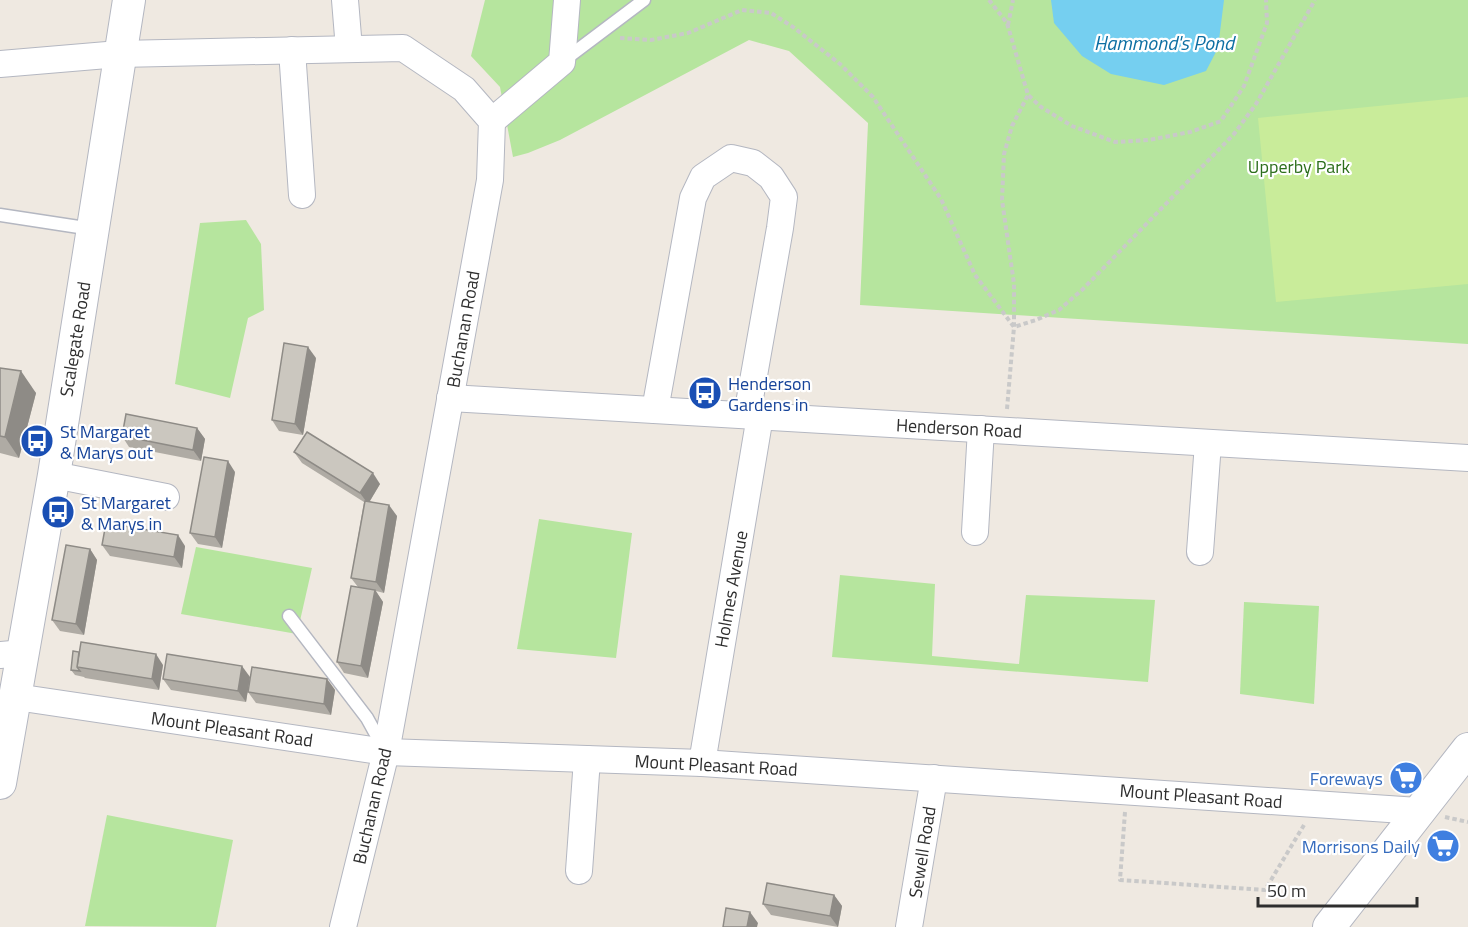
<svg xmlns="http://www.w3.org/2000/svg" width="1468" height="927" viewBox="0 0 1468 927" font-family="'Titillium Web',sans-serif">
  <style>
    .green { fill: #b6e59e }
    .pitch { fill: #c9ec9a }
    .water { fill: #75cff0 }
    .lines { fill: none; stroke-linecap: round; stroke-linejoin: round }
    .service-casing { stroke: #b4b7c1; stroke-width: 15 }
    .minor-casing { stroke: #b4b7c1; stroke-width: 28 }
    .tertiary-casing { stroke: #b4b7c1; stroke-width: 34 }
    .path { stroke: #c9c9c9; stroke-width: 4; stroke-dasharray: 4.5 3; stroke-linecap: butt }
    .service { stroke: #fff; stroke-width: 12 }
    .minor { stroke: #fff; stroke-width: 26 }
    .tertiary { stroke: #fff; stroke-width: 32 }
    .wall { fill: #afaba4 }
    .shaded-wall { fill: #8e8b86 }
    .building { fill: #cbc7bf; stroke: #8e8b86; stroke-width: 1.5 }
    .labels { text-anchor: middle; dominant-baseline: central; stroke-width: 4.5; stroke-linejoin: round; paint-order: stroke }
    .park-label { font-size: 18px; fill: #2c6e1b; stroke: #fff }
    .street-label { font-size: 18px; fill: #2e2e2e; stroke: #fff }
    .transit-label { font-size: 18px; fill: #164399; stroke: #fff; text-anchor: start }
    .shop-label { font-size: 18px; fill: #366cbe; stroke: #fff; text-anchor: end }
    .water-label { font-size: 20px; font-style: italic; fill: #0d6fa3; stroke: #fff }
  </style>
  <rect width="100%" height="100%" fill="#efe9e1"/>
  <g class="green">
    <path d="M 485,0 L 1468,0 L 1468,344 L 860,305 L 868,123 L 789,51 L 749,40 L 560,140 L 528,153 L 513,157 L 500,87 L 471,56 Z"/>
    <path d="M 246,220 L 261,244 L 264,310 L 248,318 L 230,398 L 175,384 L 200,223 Z"/>
    <path d="M 539,519 L 632,533 L 616,658 L 517,649 Z"/>
    <path d="M 196,547 L 312,568 L 297,634 L 181,614 Z"/>
    <path d="M 840,575 L 935,584 L 932,656 L 1019,664 L 1026,595 L 1155,600 L 1148,682 L 832,657 Z"/>
    <path d="M 1244,602 L 1319,606 L 1314,704 L 1240,694 Z"/>
    <path d="M 107,815 L 233,840 L 216,927 L 85,926 Z"/>
  </g>
  <path class="pitch" d="M 1468,97 L 1468,284 L 1276,302 L 1258,118 Z"/>
  <path class="water" d="M 1051,0 L 1224,0 L 1218,48 L 1206,71 L 1164,85 L 1111,74 L 1082,56 L 1054,23 Z"/>
  <g class="lines">
    <defs>
      <g id="service">
        <path d="M 563,61 L 644,0"/>
        <path d="M 0,215 L 92,229"/>
        <path d="M 289,616 L 367,718 L 383,747"/>
      </g>
      <g id="minor">
        <path d="M 345,0 L 349,49"/>
        <path d="M 292,50 L 302,195"/>
        <path d="M 0,64 L 119,54 L 403,48 L 464,89 L 492,121 L 490,180 L 386,752 L 343,927"/>
        <path d="M 492,121 L 562,62 L 567,0"/>
        <path d="M 450,398 L 1468,458"/>
        <path d="M 655,410 L 693,198 L 703,177 L 731,158 L 753,163 L 771,177 L 784,197 L 780,228 L 747,415"/>
        <path d="M 54,475 L 166,497"/>
        <path d="M 975,532 L 981,429"/>
        <path d="M 1200,552 L 1208,443"/>
        <path d="M 0,655 L 24,653"/>
        <path d="M 16,697 L 386,752 L 702,763 L 1418,811"/>
        <path d="M 702,763 L 760,416"/>
        <path d="M 579,871 L 587,759"/>
        <path d="M 909,927 L 934,778"/>
      </g>
      <g id="tertiary">
        <path d="M 0,783 L 54,475 L 129,0"/>
        <path d="M 1329,927 L 1468,749"/>
      </g>
    </defs>
    <use href="#service" class="service-casing"/>
    <use href="#minor" class="minor-casing"/>
    <use href="#tertiary" class="tertiary-casing"/>
    <g class="path">
      <path d="M 989,0 L 1007,23 L 1028,95 L 1041,107 L 1072,126 L 1115,142 L 1149,140 L 1190,132 L 1221,121 L 1244,86 L 1267,23 L 1266,0"/>
      <path d="M 1008,25 L 1013,0"/>
      <path d="M 620,38 L 651,40 L 688,33 L 742,10 L 771,13 L 793,27 L 840,64 L 873,97 L 941,199 L 975,275 L 1014,327 L 1036,320 L 1059,310 L 1083,289 L 1234,134 L 1256,104 L 1315,0"/>
      <path d="M 1007,409 L 1014,327 L 1014,284 L 1002,200 L 1004,154 L 1012,126 L 1028,95"/>
      <path d="M 1125,812 L 1120,880 L 1265,890 L 1304,825"/>
      <path d="M 1445,817 L 1468,822"/>
    </g>
    <use href="#service" class="service"/>
    <use href="#minor" class="minor"/>
    <use href="#tertiary" class="tertiary"/>
  </g>
  <g class="wall">
    <path d="M 316,358 L 303,435 L 279,431 L 272,420 Z"/>
    <path d="M 0,368 L 36,393 L 19,458 L 0,453 Z"/>
    <path d="M 197,428 L 205,439 L 201,461 L 129,447 L 122,436 Z"/>
    <path d="M 294,452 L 380,484 L 370,501 L 397,516 L 384,593 L 376,591 L 383,602 L 368,678 L 344,673 L 337,662 L 358,587 L 351,578 L 364,502 L 302,463 Z"/>
    <path d="M 235,472 L 222,548 L 198,544 L 190,533 Z"/>
    <path d="M 102,545 L 185,546 L 182,568 L 110,556 Z"/>
    <path d="M 90,549 L 97,560 L 84,635 L 60,631 L 52,620 Z"/>
    <path d="M 79,652 L 163,665 L 159,690 L 85,678 L 84,677 L 75,675 L 71,670 Z"/>
    <path d="M 250,677 L 246,702 L 171,690 L 163,679 Z"/>
    <path d="M 327,679 L 335,690 L 331,715 L 256,703 L 248,692 Z"/>
    <path d="M 834,895 L 842,906 L 838,927 L 771,915 L 763,904 Z"/>
  </g>
  <g class="shaded-wall">
    <path d="M 308,347 L 316,358 L 303,435 L 295,424 Z"/>
    <path d="M 21,371 L 36,393 L 19,458 L 5,437 Z"/>
    <path d="M 197,428 L 205,439 L 201,461 L 193,450 Z"/>
    <path d="M 228,461 L 235,472 L 222,548 L 215,537 Z"/>
    <path d="M 373,473 L 380,484 L 368,504 L 360,493 Z"/>
    <path d="M 389,505 L 397,516 L 384,593 L 376,582 Z"/>
    <path d="M 178,535 L 185,546 L 182,568 L 174,557 Z"/>
    <path d="M 90,549 L 97,560 L 84,635 L 76,624 Z"/>
    <path d="M 375,590 L 383,602 L 368,678 L 361,666 Z"/>
    <path d="M 156,654 L 163,665 L 159,690 L 152,679 Z"/>
    <path d="M 242,666 L 250,677 L 246,702 L 238,691 Z"/>
    <path d="M 327,679 L 335,690 L 331,715 L 324,704 Z"/>
    <path d="M 834,895 L 842,906 L 838,927 L 830,916 Z"/>
    <path d="M 750,912 L 758,923 L 757,927 L 747,927 Z"/>
  </g>
  <g class="building">
    <path d="M 284,343 L 308,347 L 295,424 L 272,420 Z"/>
    <path d="M 0,368 L 21,371 L 5,437 L 0,436 Z"/>
    <path d="M 126,414 L 197,428 L 193,450 L 122,436 Z"/>
    <path d="M 307,432 L 373,473 L 360,493 L 294,452 Z"/>
    <path d="M 204,457 L 228,461 L 215,537 L 190,533 Z"/>
    <path d="M 365,501 L 389,505 L 376,582 L 351,578 Z"/>
    <path d="M 106,523 L 178,535 L 174,557 L 102,545 Z"/>
    <path d="M 66,545 L 90,549 L 76,624 L 52,620 Z"/>
    <path d="M 351,586 L 375,590 L 361,666 L 337,662 Z"/>
    <path d="M 81,642 L 156,654 L 152,679 L 77,667 Z"/>
    <path d="M 73,651 L 79,652 L 77,667 L 80,671 L 71,670 Z"/>
    <path d="M 167,654 L 242,666 L 238,691 L 163,679 Z"/>
    <path d="M 252,667 L 327,679 L 324,704 L 248,692 Z"/>
    <path d="M 767,883 L 834,895 L 830,916 L 763,904 Z"/>
    <path d="M 726,908 L 750,912 L 747,927 L 723,927 Z"/>
  </g>
  <defs>
    <symbol id="bus-disc" viewBox="-11 -11 22 22"><circle r="9.5" fill="#1a4fb4" stroke="#fff"/><path d="M-5-6H5V4H4V6H2V4H-2V6H-4V4H-5ZM-3.5-4V0h7V-4ZM-3.5 1.2v1.5H-2V1.2ZM2 1.2v1.5H3.5V1.2Z" fill="#fff"/></symbol>
    <symbol id="supermarket-disc" viewBox="-11 -11 22 22"><circle r="9.5" fill="#3f7fe0" stroke="#fff"/><path d="M-6-5.5h2.5l.6 2H6L4.5 2H-2.5L-4.4-4H-6ZM-1.5 3.2a1.3 1.3 0 1 0 .1 0ZM3 3.2a1.3 1.3 0 1 0 .1 0Z" fill="#fff"/></symbol>
  </defs>
  <g fill-rule="evenodd">
    <use href="#bus-disc" x="686" y="374" width="38" height="38"/>
    <use href="#bus-disc" x="18" y="422" width="38" height="38"/>
    <use href="#bus-disc" x="39" y="493" width="38" height="38"/>
    <use href="#supermarket-disc" x="1387" y="759" width="38" height="38"/>
    <use href="#supermarket-disc" x="1424" y="827" width="38" height="38"/>
  </g>
  <g class="labels">
    <g class="park-label">
      <text x="1299" y="166">Upperby Park</text>
    </g>
    <g class="street-label">
      <text transform="translate(463 329) rotate(-80)">Buchanan Road</text>
      <text transform="translate(75 339) rotate(-81)">Scalegate Road</text>
      <text transform="translate(959 428) rotate(3)">Henderson Road</text>
      <text transform="translate(731 589) rotate(-80)">Holmes Avenue</text>
      <text transform="translate(232 729) rotate(8)">Mount Pleasant Road</text>
      <text transform="translate(716 765) rotate(3)">Mount Pleasant Road</text>
      <text transform="translate(1201 796) rotate(4)">Mount Pleasant Road</text>
      <text transform="translate(372 806) rotate(-77)">Buchanan Road</text>
      <text transform="translate(922 852) rotate(-81)">Sewell Road</text>
    </g>
    <g class="transit-label">
      <text x="728" y="383">Henderson<tspan x="728" dy="21">Gardens in</tspan></text>
      <text x="60" y="431">St Margaret<tspan x="60" dy="21">&amp; Marys out</tspan></text>
      <text x="81" y="502">St Margaret<tspan x="81" dy="21">&amp; Marys in</tspan></text>
    </g>
    <g class="shop-label">
      <text x="1383" y="778">Foreways</text>
      <text x="1420" y="846">Morrisons Daily</text>
    </g>
    <g class="water-label">
      <text x="1164" y="42">Hammond's Pond</text>
    </g>
  </g>
  <path d="M1258 897v9h159v-9" fill="none" stroke="#2e2e2e" stroke-width="3"/>
  <text x="1267" y="897" font-size="18" fill="#2e2e2e" stroke="#ffffff" stroke-width="4.5" paint-order="stroke">50 m</text>
</svg>
